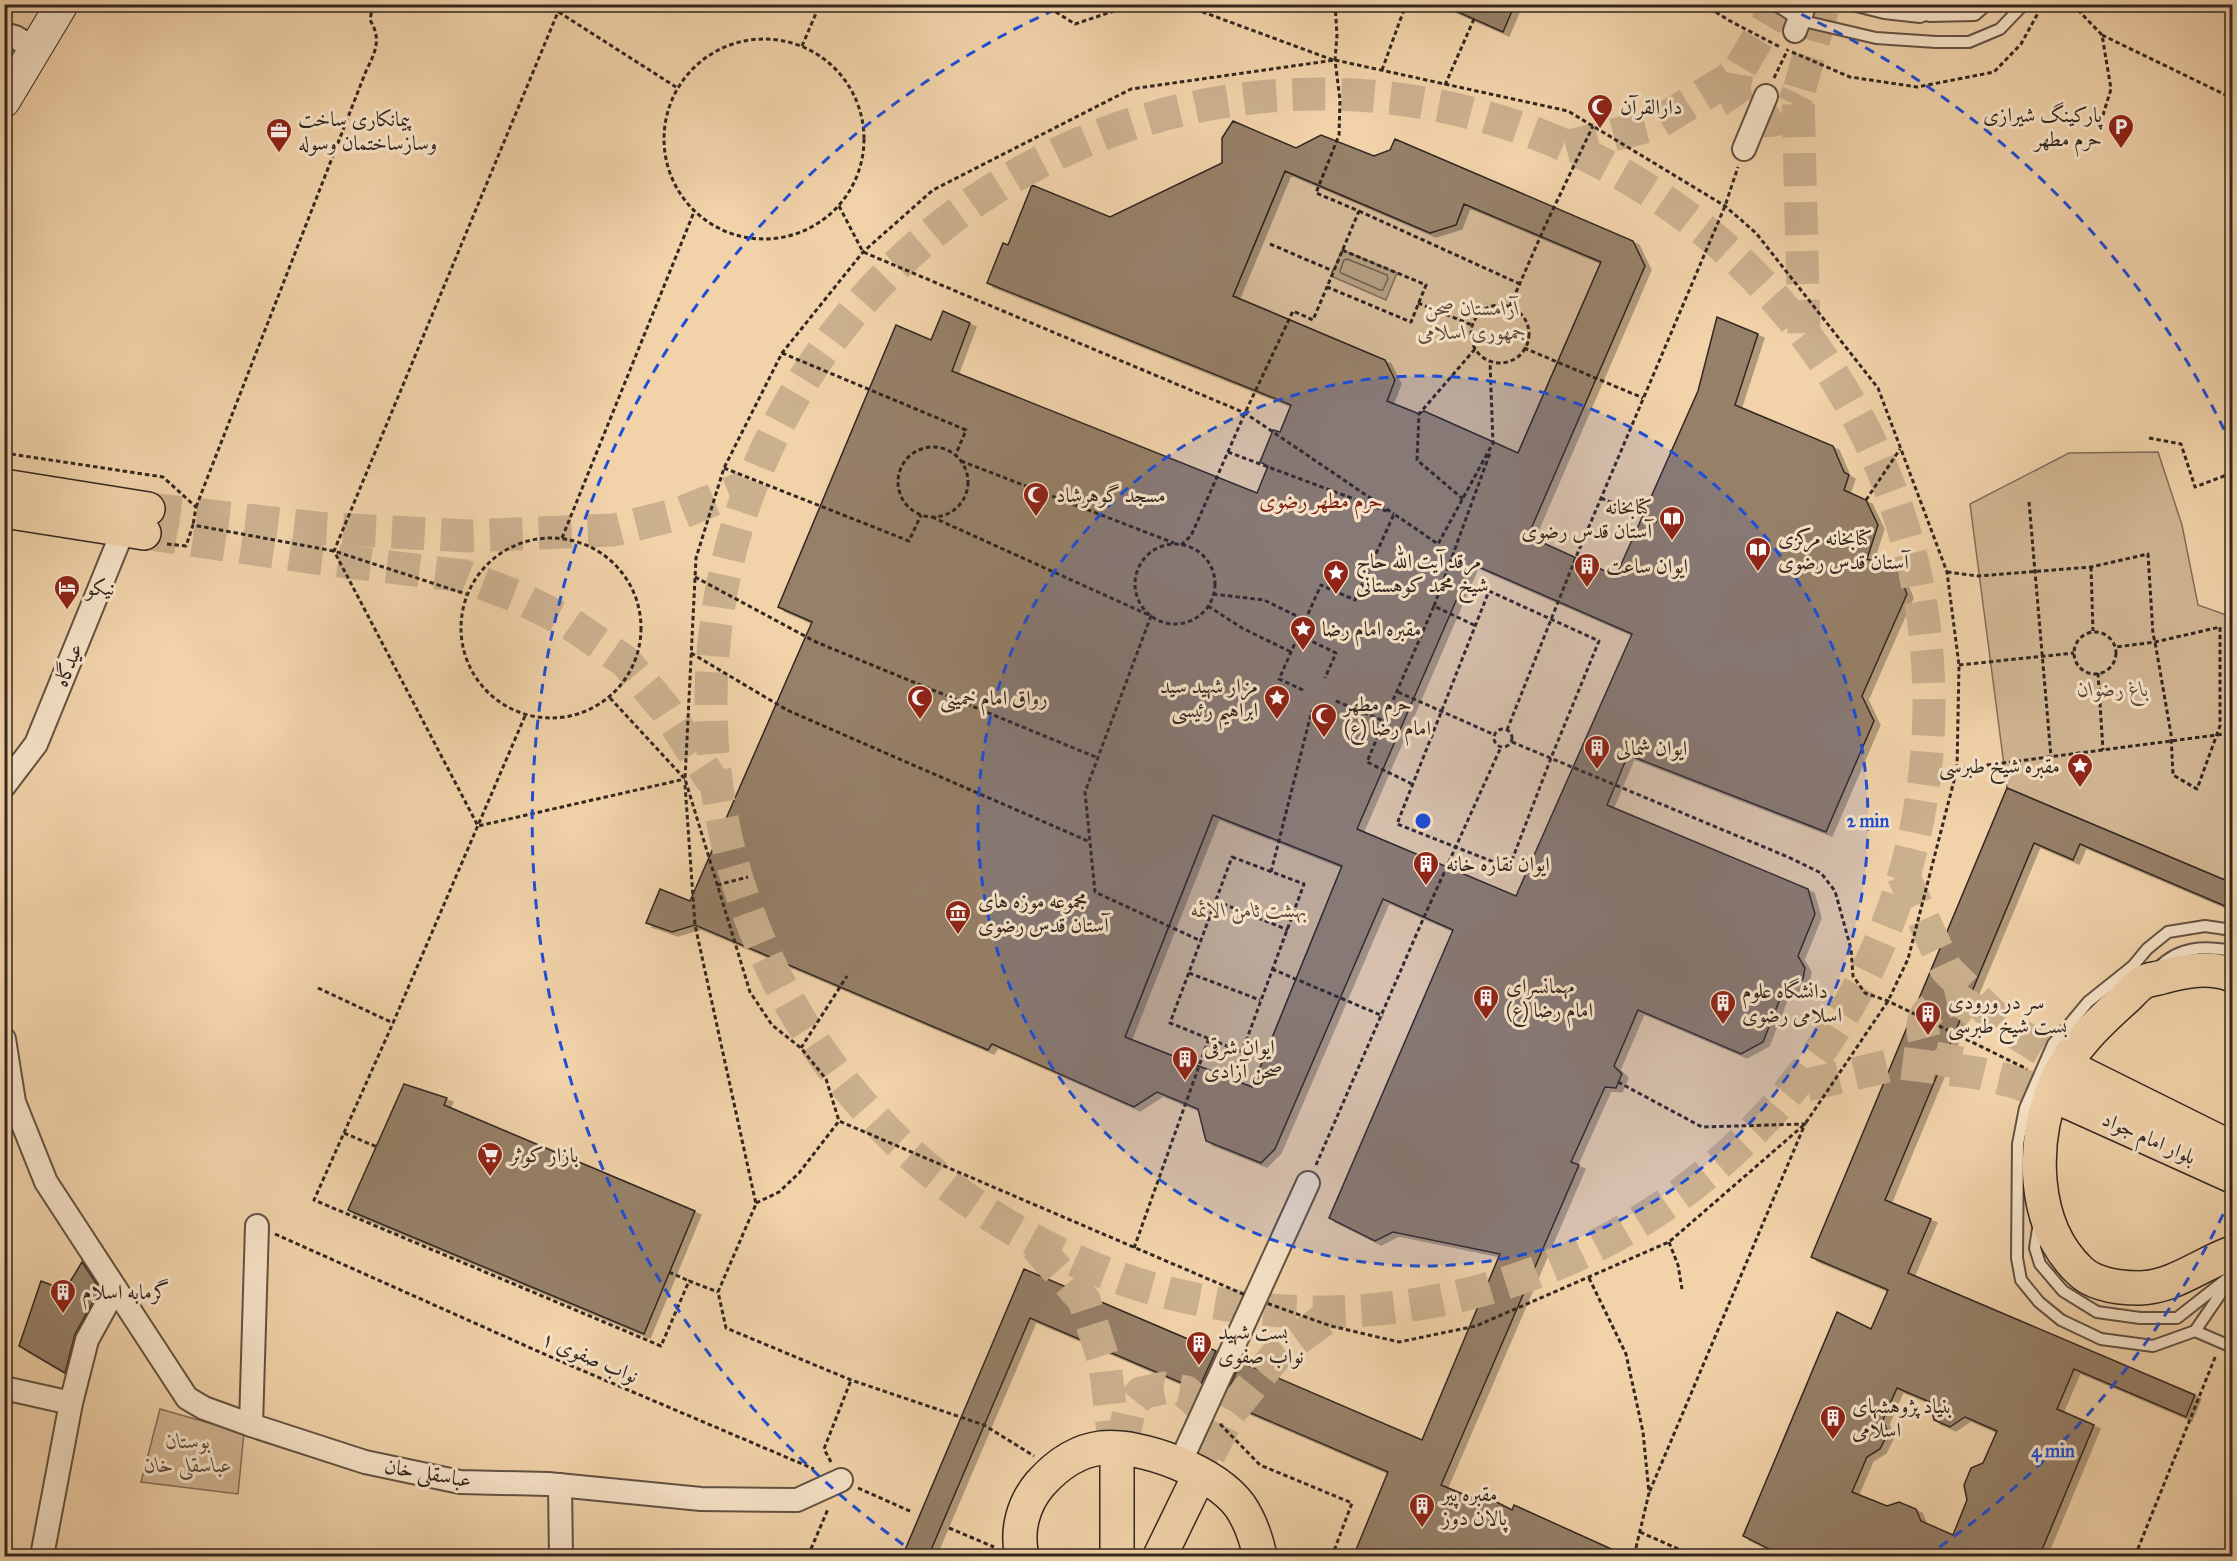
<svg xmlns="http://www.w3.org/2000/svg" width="2237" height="1561" viewBox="0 0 2237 1561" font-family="'IM FELL Great Primer',Amiri,serif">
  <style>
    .green { fill: #d1b592; stroke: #826e5a; stroke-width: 1.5 }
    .water { fill: #b0987b; stroke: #7e6b57; stroke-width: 1.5 }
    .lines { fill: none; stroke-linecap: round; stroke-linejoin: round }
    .shore { stroke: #72604e; stroke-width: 1.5 }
    .building { fill: #968068; stroke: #332721; stroke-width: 1.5; fill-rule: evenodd; filter: url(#shadow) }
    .primary-tunnel { stroke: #cbb08e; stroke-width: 33; stroke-dasharray: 33 16; stroke-linecap: butt }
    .lane-casing { stroke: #625243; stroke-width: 14 }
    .street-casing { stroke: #625243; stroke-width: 26 }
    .secondary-casing { stroke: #332721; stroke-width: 34 }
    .primary-casing { stroke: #332721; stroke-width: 36 }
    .path { stroke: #332721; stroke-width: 3; stroke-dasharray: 4.5 3; stroke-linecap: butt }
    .lane { stroke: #f6e2c7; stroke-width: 10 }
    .street { stroke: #f6e2c7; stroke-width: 22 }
    .secondary { stroke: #f6e2c7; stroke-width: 32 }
    .primary { stroke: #f1d2a9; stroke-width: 33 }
    .ring { fill: none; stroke: #1d4ed8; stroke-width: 3; stroke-dasharray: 10 8 }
    .labels { text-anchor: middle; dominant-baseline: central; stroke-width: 6; stroke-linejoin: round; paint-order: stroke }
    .poi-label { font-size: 21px; fill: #332721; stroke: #f6e2c7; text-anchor: start }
    .park-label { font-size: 21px; font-style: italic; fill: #5a4a3d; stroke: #f6e2c7 }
    .street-label { font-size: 21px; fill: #332721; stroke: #f6e2c7 }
    .neighbourhood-label { font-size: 22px; fill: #7a1f14; stroke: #f6e2c7 }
    .centre { fill: #1d4ed8; stroke: #f6e2c7; stroke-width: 3 }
    .ring-label { font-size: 18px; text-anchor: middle; font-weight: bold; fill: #1d4ed8; stroke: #f6e2c7; stroke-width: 6; stroke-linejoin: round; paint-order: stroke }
  </style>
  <defs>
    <filter id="shadow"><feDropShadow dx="6" dy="4" stdDeviation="0" flood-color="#0004"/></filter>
  </defs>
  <rect width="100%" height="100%" fill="#f1d2a9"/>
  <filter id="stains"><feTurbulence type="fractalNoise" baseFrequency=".00333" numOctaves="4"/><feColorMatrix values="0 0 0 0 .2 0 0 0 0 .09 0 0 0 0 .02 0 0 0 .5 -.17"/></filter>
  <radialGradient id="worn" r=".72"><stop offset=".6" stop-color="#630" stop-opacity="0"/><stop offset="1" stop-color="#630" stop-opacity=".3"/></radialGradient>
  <g class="green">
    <path d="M 1285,171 L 1430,233 L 1456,225 L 1464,204 L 1601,262 L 1518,453 L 1424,411 L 1419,414 L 1387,401 L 1385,360 L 1233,296 Z"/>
    <path d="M 2158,452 L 2182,525 L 2198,605 L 2232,617 L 2232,883 L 2007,788 L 1970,504 L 2069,453 Z"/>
    <path d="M 1213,815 L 1342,866 L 1252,1087 L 1125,1037 Z"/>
    <path d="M 160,1409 L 244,1433 L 238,1494 L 141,1482 Z"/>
  </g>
  <path class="water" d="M 1342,250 L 1397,273 L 1386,300 L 1331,276 Z"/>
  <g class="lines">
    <path class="shore" d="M 1347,259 L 1387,275 L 1388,278 L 1383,290 L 1380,290 L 1341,273 L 1340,271 L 1344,260 Z"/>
  </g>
  <g class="building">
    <path d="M 1440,4 L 1515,4 L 1503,32 Z"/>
    <path d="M 1233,121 L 1296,148 L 1321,135 L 1374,156 L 1390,150 L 1395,139 L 1633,241 L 1645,266 L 1528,536 L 1616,576 L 1698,391 L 1717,317 L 1758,334 L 1735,405 L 1833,446 L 1844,472 L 1849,475 L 1844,490 L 1866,500 L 1878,525 L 1867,559 L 1897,569 L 1907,594 L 1862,696 L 1874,721 L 1826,832 L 1628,755 L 1607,805 L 1808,889 L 1815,914 L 1798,956 L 1805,968 L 1803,979 L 1796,986 L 1784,989 L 1763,1042 L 1741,1054 L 1638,1010 L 1614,1066 L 1622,1074 L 1616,1088 L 1605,1087 L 1571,1162 L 1579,1165 L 1441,1485 L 1480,1501 L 1483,1495 L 1512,1510 L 1514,1505 L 1629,1557 L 1353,1557 L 1388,1472 L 1223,1401 L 1241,1362 L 1422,1440 L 1500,1254 L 1393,1232 L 1375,1241 L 1329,1218 L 1453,930 L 1383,899 L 1275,1149 L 1261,1163 L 1206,1141 L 1198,1109 L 1157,1092 L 1134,1107 L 992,1044 L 988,1050 L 695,925 L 672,932 L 646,923 L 660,889 L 690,901 L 812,622 L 778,607 L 896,325 L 931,340 L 943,311 L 970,323 L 952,371 L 1257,493 L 1268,466 L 1260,462 L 1273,430 L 1280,432 L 1291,405 L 987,283 L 1003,243 L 1008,245 L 1032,185 L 1110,217 L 1222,163 L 1222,138 ZM 1285,171 L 1430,233 L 1456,225 L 1464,204 L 1601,262 L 1518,453 L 1424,411 L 1419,414 L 1387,401 L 1395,380 L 1385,360 L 1233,296 ZM 1472,564 L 1632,634 L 1516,896 L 1357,829 ZM 1213,815 L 1342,866 L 1252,1087 L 1125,1037 Z"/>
    <path d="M 2007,788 L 2232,883 L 2232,909 L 2080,844 L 2073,860 L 2034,843 L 1885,1200 L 1931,1219 L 1908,1273 L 2195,1395 L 2186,1417 L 2074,1369 L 2057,1409 L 2094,1425 L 2039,1557 L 1785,1557 L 1743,1536 L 1837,1312 L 1871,1329 L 1888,1290 L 1811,1257 ZM 1897,1388 L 1930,1402 L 1934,1420 L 1950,1427 L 1965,1417 L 1997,1431 L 1983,1463 L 1971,1468 L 1964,1485 L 1967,1500 L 1953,1535 L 1921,1521 L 1916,1509 L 1899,1502 L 1887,1506 L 1852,1492 L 1867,1457 L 1880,1449 L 1888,1433 L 1883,1420 Z"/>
    <path d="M 404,1084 L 447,1098 L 444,1105 L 695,1211 L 644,1334 L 348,1210 Z"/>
    <path d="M 82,1262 L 100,1289 L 75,1334 L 65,1373 L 19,1346 L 41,1281 L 65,1290 Z"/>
    <path d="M 1024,1269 L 1216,1351 L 1198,1390 L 1030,1318 L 928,1557 L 902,1557 Z"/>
  </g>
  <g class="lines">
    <g class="primary-tunnel">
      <path d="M 1737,74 C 1736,80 1733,87 1735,93 C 1740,116 1766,130 1786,114 C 1792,110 1795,100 1798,94"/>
      <circle cx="1320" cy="703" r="609"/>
      <path d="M 1566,147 L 1656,124 L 1737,74 L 1778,4"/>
      <path d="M 1804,333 L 1798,94 L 1824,4"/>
      <path d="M 148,509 L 317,528 L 467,536 L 614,530 L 678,514 L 745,487"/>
      <path d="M 144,533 L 315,558 L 464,576 L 518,597 L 568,622 L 626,662 L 666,710 L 713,782"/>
      <path d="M 1903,875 L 1946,969 L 2002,1024 L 2079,1072"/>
      <path d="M 1961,1063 L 1935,1058 C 1928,1049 1923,1041 1923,1029 C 1921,1011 1942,998 1958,1001 C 1967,1003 1978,1014 1986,1019"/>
      <path d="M 1807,1085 L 1900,1063 L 1978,1073 L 2015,1082 L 2066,1101"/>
      <path d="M 1036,1246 L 1084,1300 L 1105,1364 L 1117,1466"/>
      <path d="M 1121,1447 L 1130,1407 L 1141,1393 L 1163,1388 L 1186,1392 L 1203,1408 L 1208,1429 L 1194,1486"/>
      <path d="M 1209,1455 L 1231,1411 L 1279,1352 L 1333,1313"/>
    </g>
    <defs>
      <g id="lane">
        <path d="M 1774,4 L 1799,20 L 1876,38 L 1936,42 L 1969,42 L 2000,29 L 2024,4"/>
        <path d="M 1848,4 L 1884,13 L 1920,17 L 1954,4"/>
        <path d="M 1929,16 L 1975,15 L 1988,4"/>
        <path d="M 2232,930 L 2205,926 L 2168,932 L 2147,949 L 2133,966 L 2088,1002 L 2053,1044 L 2025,1108 L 2018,1144 L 2017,1258 L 2021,1280 L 2039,1302 L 2061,1320 L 2101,1339 L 2153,1346 L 2195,1331 L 2232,1277"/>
        <path d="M 2158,968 C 2179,946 2204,946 2232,951"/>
        <path d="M 2039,1222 L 2035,1248 L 2040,1264 L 2063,1291 L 2097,1312 L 2140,1318 L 2177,1318 L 2228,1278"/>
        <path d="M 2195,1331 L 2232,1347"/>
      </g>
      <g id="street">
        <path d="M 1795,31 L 1805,4"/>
        <path d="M 4,34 L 15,37 L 35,49"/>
        <path d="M 1744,149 L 1766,96"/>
        <path d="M 4,786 L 36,744 L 120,538"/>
        <path d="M 4,1039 L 14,1102 L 46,1182 L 187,1398 L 204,1408 L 251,1425"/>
        <path d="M 257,1226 L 251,1425 L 365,1462 L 460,1482 L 548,1484 L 701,1499 L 797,1500 L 841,1480"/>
        <path d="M 4,1388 L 71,1403"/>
        <path d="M 1180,1463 L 1308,1183"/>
        <path d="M 560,1485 L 561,1556"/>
        <path d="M 42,1556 L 71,1403 L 87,1340 L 115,1289"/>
      </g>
      <path id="secondary" d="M 4,101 L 62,4"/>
      <g id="primary">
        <path d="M 4,486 L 148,509"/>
        <path d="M 4,511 L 144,533"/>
        <path d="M 2232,975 C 2209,966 2185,971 2162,977 C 2156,979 2149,979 2144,982 C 2138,985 2132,992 2127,997 C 2100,1021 2069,1050 2055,1084 C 2031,1142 2031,1225 2080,1271 C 2094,1285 2121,1288 2140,1288 C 2174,1287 2201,1264 2232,1253"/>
        <path d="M 2079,1072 L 2232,1148"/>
        <path d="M 2066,1101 L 2232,1176"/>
        <path d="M 1117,1466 L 1117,1556"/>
        <path d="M 1022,1556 C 1016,1531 1023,1504 1040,1484 C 1056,1466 1076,1451 1101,1448 C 1143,1444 1215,1472 1240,1506 C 1251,1522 1256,1538 1260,1556"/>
        <path d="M 1160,1556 L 1194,1486"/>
      </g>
    </defs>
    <use href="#lane" class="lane-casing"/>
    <use href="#street" class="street-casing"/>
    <use href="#secondary" class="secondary-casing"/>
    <use href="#primary" class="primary-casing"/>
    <g class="path">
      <path d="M 546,4 L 676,87"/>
      <path d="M 576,4 L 558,12 L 334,551 L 478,826 L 685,779"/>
      <path d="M 1043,4 L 1075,24 L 1135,4"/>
      <path d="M 1181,4 L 1333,60"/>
      <path d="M 1335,4 L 1337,35 L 1335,60 L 1340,100 L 1339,135 L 1316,193 L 1359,211 L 1327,287 L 1411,322 L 1426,285 L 1342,250"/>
      <path d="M 1703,4 L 1730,21 L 1780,47"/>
      <path d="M 2064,4 L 2079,11 L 2102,35 L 2111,89 L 2099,128"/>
      <path d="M 2102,35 L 2232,98"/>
      <circle cx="764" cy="139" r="100"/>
      <path d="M 802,46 L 820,4"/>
      <path d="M 1792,52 L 1850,77 L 1917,87 L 1994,72 L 2021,44 L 2043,4"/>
      <path d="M 1335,60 L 1568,111 L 1725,206 L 1756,233 L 1878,388 L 1947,572 L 1959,665 L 1957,769 L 1908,959 L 1888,1001 L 1805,1124 L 1669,1242 L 1476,1326 L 1399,1342 L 1331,1326 L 1255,1299 L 839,1121 L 826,1079 L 801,1048 L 772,1025 L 750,992 L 685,779 L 696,558 L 724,468 L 782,353 L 863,252 L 933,190 L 1131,89 Z"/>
      <path d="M 1382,70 L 1406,4"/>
      <path d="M 1774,78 L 1788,49"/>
      <path d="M 1445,85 L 1474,19"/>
      <path d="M 839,206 L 863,252 L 1245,413 L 1394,514"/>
      <path d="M 1359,211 L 1520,284"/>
      <path d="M 1270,244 L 1333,271"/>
      <path d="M 1418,303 L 1472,325"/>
      <circle cx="1500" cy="334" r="29"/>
      <path d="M 1510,306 L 1545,226 L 1593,126"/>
      <path d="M 1524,348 L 1643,398"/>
      <path d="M 782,353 L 966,430 L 956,454"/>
      <path d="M 2149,438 L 2181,444 L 2195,487 L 2232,473"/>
      <circle cx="933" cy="482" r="35"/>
      <path d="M 1228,452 L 1389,512"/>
      <path d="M 4,453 L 163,477 L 196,507 L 193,525"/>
      <path d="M 961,461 L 1174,543"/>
      <path d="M 724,468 L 909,541 L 921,515"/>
      <path d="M 1601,498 L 1657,522"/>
      <path d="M 1463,499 L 1417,460 L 1419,414 L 1475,349"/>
      <path d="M 1866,500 L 1900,449"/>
      <path d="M 2029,502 L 2051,757"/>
      <path d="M 196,507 L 366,71 C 375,53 382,39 370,20 L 373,4"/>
      <path d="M 932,517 L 1151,616 L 1085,792 L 1095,892 L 1201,941"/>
      <circle cx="551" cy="628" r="90"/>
      <path d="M 562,538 L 694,212"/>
      <path d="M 167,544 L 186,546 L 193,525 L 334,551 L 466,594"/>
      <circle cx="1175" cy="584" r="40"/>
      <path d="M 1181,545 L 1191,536 L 1245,413 L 1293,311 L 1313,320 L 1327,287"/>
      <path d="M 2091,567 L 2093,631"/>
      <path d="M 1947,572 L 1978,576 L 2091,567 L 2148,554 L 2153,634 L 2155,642 L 2171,734 L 2173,775 L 2197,789 L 2220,726 L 2220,627 L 2155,642 L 2116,647"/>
      <path d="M 695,577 L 816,642 L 1098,758"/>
      <path d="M 1489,591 L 1599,641 L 1551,758 L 1509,868 L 1397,824 Z"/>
      <path d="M 1213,594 L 1264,600 L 1305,620"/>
      <path d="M 1208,606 L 1242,628 L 1291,652"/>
      <path d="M 1434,606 L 1490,453"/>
      <circle cx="2095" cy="653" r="21"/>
      <path d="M 1299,635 L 1336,653 L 1325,678"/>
      <path d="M 691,653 L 787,710 L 1090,842"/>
      <path d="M 1959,665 L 2074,653"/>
      <path d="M 2098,673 L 2103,750"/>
      <path d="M 1303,690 L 1279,679 L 1321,585 L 1355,600 L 1394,514 L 1438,544 L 1493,443 L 1490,362"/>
      <path d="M 1398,692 L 1495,735"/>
      <path d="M 610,698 L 684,778"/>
      <path d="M 1336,701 L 1384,721 L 1434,606 L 1476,626"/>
      <path d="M 525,716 L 393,1023 L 314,1200 L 661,1346 L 689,1281 L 718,1292"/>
      <path d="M 1384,721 L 1367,762 L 1412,784"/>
      <circle cx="1503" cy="738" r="9"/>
      <path d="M 1507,730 L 1576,557 L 1725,206 L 1738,167"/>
      <path d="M 1512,742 L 1788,857 L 1821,873 L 1835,891 L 1851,949 L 1853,976 L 1865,993 L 1888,1001 L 2027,1069"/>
      <path d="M 1957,769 L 2232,733"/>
      <path d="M 685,785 L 695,925 L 756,1204 L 718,1292 L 726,1328 L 851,1380 L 984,1425 L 1034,1456"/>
      <path d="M 1232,857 L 1304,884 L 1242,1052 L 1170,1023 Z"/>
      <path d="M 1271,872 L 1312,710"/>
      <path d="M 717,885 L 748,877"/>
      <path d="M 1216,901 L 1288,930"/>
      <path d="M 1272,969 L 1383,1016"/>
      <path d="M 1189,973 L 1260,1000"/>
      <path d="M 318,988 L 393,1023"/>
      <path d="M 801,1048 L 847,976"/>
      <path d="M 1618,1082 L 1702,1127 L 1805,1124 L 1649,1493"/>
      <path d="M 344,1133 L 377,1147"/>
      <path d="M 1316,1165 L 1424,917 L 1501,747"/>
      <path d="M 756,1203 L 779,1192 L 799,1173 L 839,1121"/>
      <path d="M 275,1234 L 553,1358 L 814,1469"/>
      <path d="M 1669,1242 L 1678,1265 L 1682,1289"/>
      <path d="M 1134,1248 L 1209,1038"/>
      <path d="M 669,1272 L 689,1281"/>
      <path d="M 1589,1278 L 1626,1354 L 1643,1432 L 1649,1493 L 1634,1556"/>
      <path d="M 1220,1424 L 1260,1465 L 1352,1503 L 1332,1556"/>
      <path d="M 831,1462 L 824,1449 L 851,1380"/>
      <path d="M 858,1488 L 912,1512"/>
      <path d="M 949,1528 L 994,1547"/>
      <path d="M 1640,1532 L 1694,1556"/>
      <path d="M 808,1556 L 828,1509"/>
      <path d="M 2135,1556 L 2216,1355"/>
    </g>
    <use href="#lane" class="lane"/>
    <use href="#street" class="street"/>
    <use href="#secondary" class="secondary"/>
    <use href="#primary" class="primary"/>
  </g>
  <circle cx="1423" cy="821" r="445" fill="#1d4ed8" fill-opacity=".12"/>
  <g class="ring">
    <circle cx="1423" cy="821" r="445"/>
    <path d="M2231 1198A891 891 0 0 1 1928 1555M918 1555A891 891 0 0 1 1061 7M1785 7A891 891 0 0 1 2231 444"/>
  </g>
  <defs>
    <symbol id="mosque-pin" viewBox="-11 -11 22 30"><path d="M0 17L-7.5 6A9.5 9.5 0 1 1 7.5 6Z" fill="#8f2418" stroke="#f6e2c7"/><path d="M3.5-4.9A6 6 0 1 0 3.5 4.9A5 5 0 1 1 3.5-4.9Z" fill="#fff"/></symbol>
    <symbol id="parking-pin" viewBox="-11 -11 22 30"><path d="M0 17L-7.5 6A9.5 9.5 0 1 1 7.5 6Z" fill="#8f2418" stroke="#f6e2c7"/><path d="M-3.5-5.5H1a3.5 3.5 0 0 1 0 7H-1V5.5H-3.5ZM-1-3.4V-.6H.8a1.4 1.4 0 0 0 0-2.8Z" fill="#fff"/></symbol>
    <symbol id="office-pin" viewBox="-11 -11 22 30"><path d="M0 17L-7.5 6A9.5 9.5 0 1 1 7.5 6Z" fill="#8f2418" stroke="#f6e2c7"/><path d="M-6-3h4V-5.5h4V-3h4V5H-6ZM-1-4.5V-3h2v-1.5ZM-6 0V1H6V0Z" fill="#fff"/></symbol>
    <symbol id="library-pin" viewBox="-11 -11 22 30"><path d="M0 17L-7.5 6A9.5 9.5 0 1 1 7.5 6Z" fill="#8f2418" stroke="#f6e2c7"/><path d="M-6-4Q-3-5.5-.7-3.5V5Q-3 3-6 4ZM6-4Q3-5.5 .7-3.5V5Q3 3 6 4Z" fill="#fff"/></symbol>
    <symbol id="building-pin" viewBox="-11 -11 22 30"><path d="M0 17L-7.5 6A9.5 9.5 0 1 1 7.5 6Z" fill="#8f2418" stroke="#f6e2c7"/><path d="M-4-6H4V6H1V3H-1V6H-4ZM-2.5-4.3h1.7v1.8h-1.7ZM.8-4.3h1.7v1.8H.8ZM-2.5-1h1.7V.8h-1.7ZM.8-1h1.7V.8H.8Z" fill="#fff"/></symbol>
    <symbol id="sight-pin" viewBox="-11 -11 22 30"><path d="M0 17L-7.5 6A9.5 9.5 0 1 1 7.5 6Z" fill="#8f2418" stroke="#f6e2c7"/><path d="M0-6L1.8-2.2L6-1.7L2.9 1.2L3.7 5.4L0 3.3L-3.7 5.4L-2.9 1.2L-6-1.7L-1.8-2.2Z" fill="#fff"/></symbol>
    <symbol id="hotel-pin" viewBox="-11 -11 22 30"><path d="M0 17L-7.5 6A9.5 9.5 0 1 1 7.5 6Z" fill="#8f2418" stroke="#f6e2c7"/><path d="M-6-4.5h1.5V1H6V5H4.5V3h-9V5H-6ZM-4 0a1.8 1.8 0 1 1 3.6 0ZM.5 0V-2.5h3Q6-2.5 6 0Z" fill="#fff"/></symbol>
    <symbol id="museum-pin" viewBox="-11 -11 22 30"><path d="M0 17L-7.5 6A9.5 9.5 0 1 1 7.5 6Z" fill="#8f2418" stroke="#f6e2c7"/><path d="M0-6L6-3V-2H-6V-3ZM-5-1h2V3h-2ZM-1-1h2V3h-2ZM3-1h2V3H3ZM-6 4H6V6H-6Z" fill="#fff"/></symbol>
    <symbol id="supermarket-pin" viewBox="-11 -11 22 30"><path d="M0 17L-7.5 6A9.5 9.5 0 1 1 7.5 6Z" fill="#8f2418" stroke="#f6e2c7"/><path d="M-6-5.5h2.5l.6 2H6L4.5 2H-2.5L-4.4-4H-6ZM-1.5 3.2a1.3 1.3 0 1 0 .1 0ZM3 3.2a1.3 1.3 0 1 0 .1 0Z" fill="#fff"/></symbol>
  </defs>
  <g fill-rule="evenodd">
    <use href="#mosque-pin" x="1585" y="92" width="30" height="40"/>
    <use href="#parking-pin" x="2106" y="112" width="30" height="40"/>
    <use href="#office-pin" x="264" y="116" width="30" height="40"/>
    <use href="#mosque-pin" x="1021" y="480" width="30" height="40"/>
    <use href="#library-pin" x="1657" y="504" width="30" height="40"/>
    <use href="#library-pin" x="1743" y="535" width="30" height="40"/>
    <use href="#building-pin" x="1572" y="551" width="30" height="40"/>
    <use href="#sight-pin" x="1321" y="558" width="30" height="40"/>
    <use href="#hotel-pin" x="52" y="573" width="30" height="40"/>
    <use href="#sight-pin" x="1288" y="614" width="30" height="40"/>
    <use href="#mosque-pin" x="905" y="683" width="30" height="40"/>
    <use href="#sight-pin" x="1262" y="683" width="30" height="40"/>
    <use href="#mosque-pin" x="1309" y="701" width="30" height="40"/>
    <use href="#building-pin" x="1582" y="733" width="30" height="40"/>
    <use href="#sight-pin" x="2065" y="751" width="30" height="40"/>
    <use href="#building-pin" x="1411" y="849" width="30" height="40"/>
    <use href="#museum-pin" x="943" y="898" width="30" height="40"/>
    <use href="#building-pin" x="1471" y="983" width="30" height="40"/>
    <use href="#building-pin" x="1708" y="988" width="30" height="40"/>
    <use href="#building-pin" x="1913" y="999" width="30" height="40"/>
    <use href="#building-pin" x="1170" y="1044" width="30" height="40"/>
    <use href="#supermarket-pin" x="475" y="1140" width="30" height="40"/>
    <use href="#building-pin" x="48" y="1277" width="30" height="40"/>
    <use href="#building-pin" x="1184" y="1329" width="30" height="40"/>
    <use href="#building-pin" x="1818" y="1403" width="30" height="40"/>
    <use href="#building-pin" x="1407" y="1491" width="30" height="40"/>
  </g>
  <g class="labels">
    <g class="poi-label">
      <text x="1620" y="107">دارالقرآن</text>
      <text x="2102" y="115" text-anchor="end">پارکینگ شیرازی<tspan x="2102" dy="24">حرم مطهر</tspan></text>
      <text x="298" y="119">پیمانکاری ساخت<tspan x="298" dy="24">وسازساختمان وسوله</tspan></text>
      <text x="1056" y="495">مسجد گوهرشاد</text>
      <text x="1652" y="507" text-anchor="end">کتابخانه<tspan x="1652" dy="24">آستان قدس رضوی</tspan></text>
      <text x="1778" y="538">کتابخانه مرکزی<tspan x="1778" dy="24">آستان قدس رضوی</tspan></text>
      <text x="1356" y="561">مرقد آیت الله حاج<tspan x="1356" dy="24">شیخ محمد کوهستانی</tspan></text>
      <text x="1606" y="566">ایوان ساعت</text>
      <text x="86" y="588">نیکو</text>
      <text x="1322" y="629">مقبره امام رضا</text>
      <text x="1258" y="686" text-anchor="end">مزار شهید سید<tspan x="1258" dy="24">ابراهیم رئیسی</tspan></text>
      <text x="940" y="698">رواق امام خمینی</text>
      <text x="1344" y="704">حرم مطهر<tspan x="1344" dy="24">امام رضا (ع)</tspan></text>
      <text x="1616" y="748">ایوان شمالی</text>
      <text x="2060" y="766" text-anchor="end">مقبره شیخ طبرسی</text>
      <text x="1446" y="864">ایوان نقاره خانه</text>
      <text x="978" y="901">مجموعه موزه های<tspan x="978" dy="24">آستان قدس رضوی</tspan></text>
      <text x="1506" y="986">مهمانسرای<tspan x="1506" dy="24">امام رضا (ع)</tspan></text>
      <text x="1742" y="991">دانشگاه علوم<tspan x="1742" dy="24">اسلامی رضوی</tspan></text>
      <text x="1948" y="1002">سر در ورودی<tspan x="1948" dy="24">بست شیخ طبرسی</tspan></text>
      <text x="1204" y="1047">ایوان شرقی<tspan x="1204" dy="24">صحن آزادی</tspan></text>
      <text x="510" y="1155">بازار کوثر</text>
      <text x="82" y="1292">گرمابه اسلام</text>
      <text x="1218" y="1332">بست شهید<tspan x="1218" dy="24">نواب صفوی</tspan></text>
      <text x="1852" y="1406">بنیاد پژوهشهای<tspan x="1852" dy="24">اسلامی</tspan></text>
      <text x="1442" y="1494">مقبره پیر<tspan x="1442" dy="24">پالان دوز</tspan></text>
    </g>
    <g class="park-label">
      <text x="1472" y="308">آرامستان صحن<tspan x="1472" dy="24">جمهوری اسلامی</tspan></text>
      <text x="2113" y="689">باغ رضوان</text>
      <text x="1249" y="910">بهشت ثامن الائمه</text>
      <text x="188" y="1441">بوستان<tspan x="188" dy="24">عباسقلی خان</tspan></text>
    </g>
    <g class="street-label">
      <text transform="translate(68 665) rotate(-68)">عیدگاه</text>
      <text transform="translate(2149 1138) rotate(24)">بلوار امام جواد</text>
      <text transform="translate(590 1357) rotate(23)">نواب صفوی ۱</text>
      <text transform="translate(428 1473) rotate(10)">عباسقلی خان</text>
    </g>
    <g class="neighbourhood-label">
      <text x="1321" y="500">حرم مطهر رضوی</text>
    </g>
  </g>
  <circle cx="1423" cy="821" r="9" class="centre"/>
  <g class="ring-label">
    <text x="1868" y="827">2 min</text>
    <text x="2053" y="1457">4 min</text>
  </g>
  <rect width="2237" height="1561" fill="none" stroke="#f1d2a9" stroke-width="24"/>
  <rect x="6" y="6" width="2225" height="1549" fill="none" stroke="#332721" stroke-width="3"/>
  <rect x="12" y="12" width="2213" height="1537" fill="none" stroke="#332721" stroke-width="1.5"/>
  <rect width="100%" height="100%" filter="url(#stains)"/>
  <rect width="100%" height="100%" fill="url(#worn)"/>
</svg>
